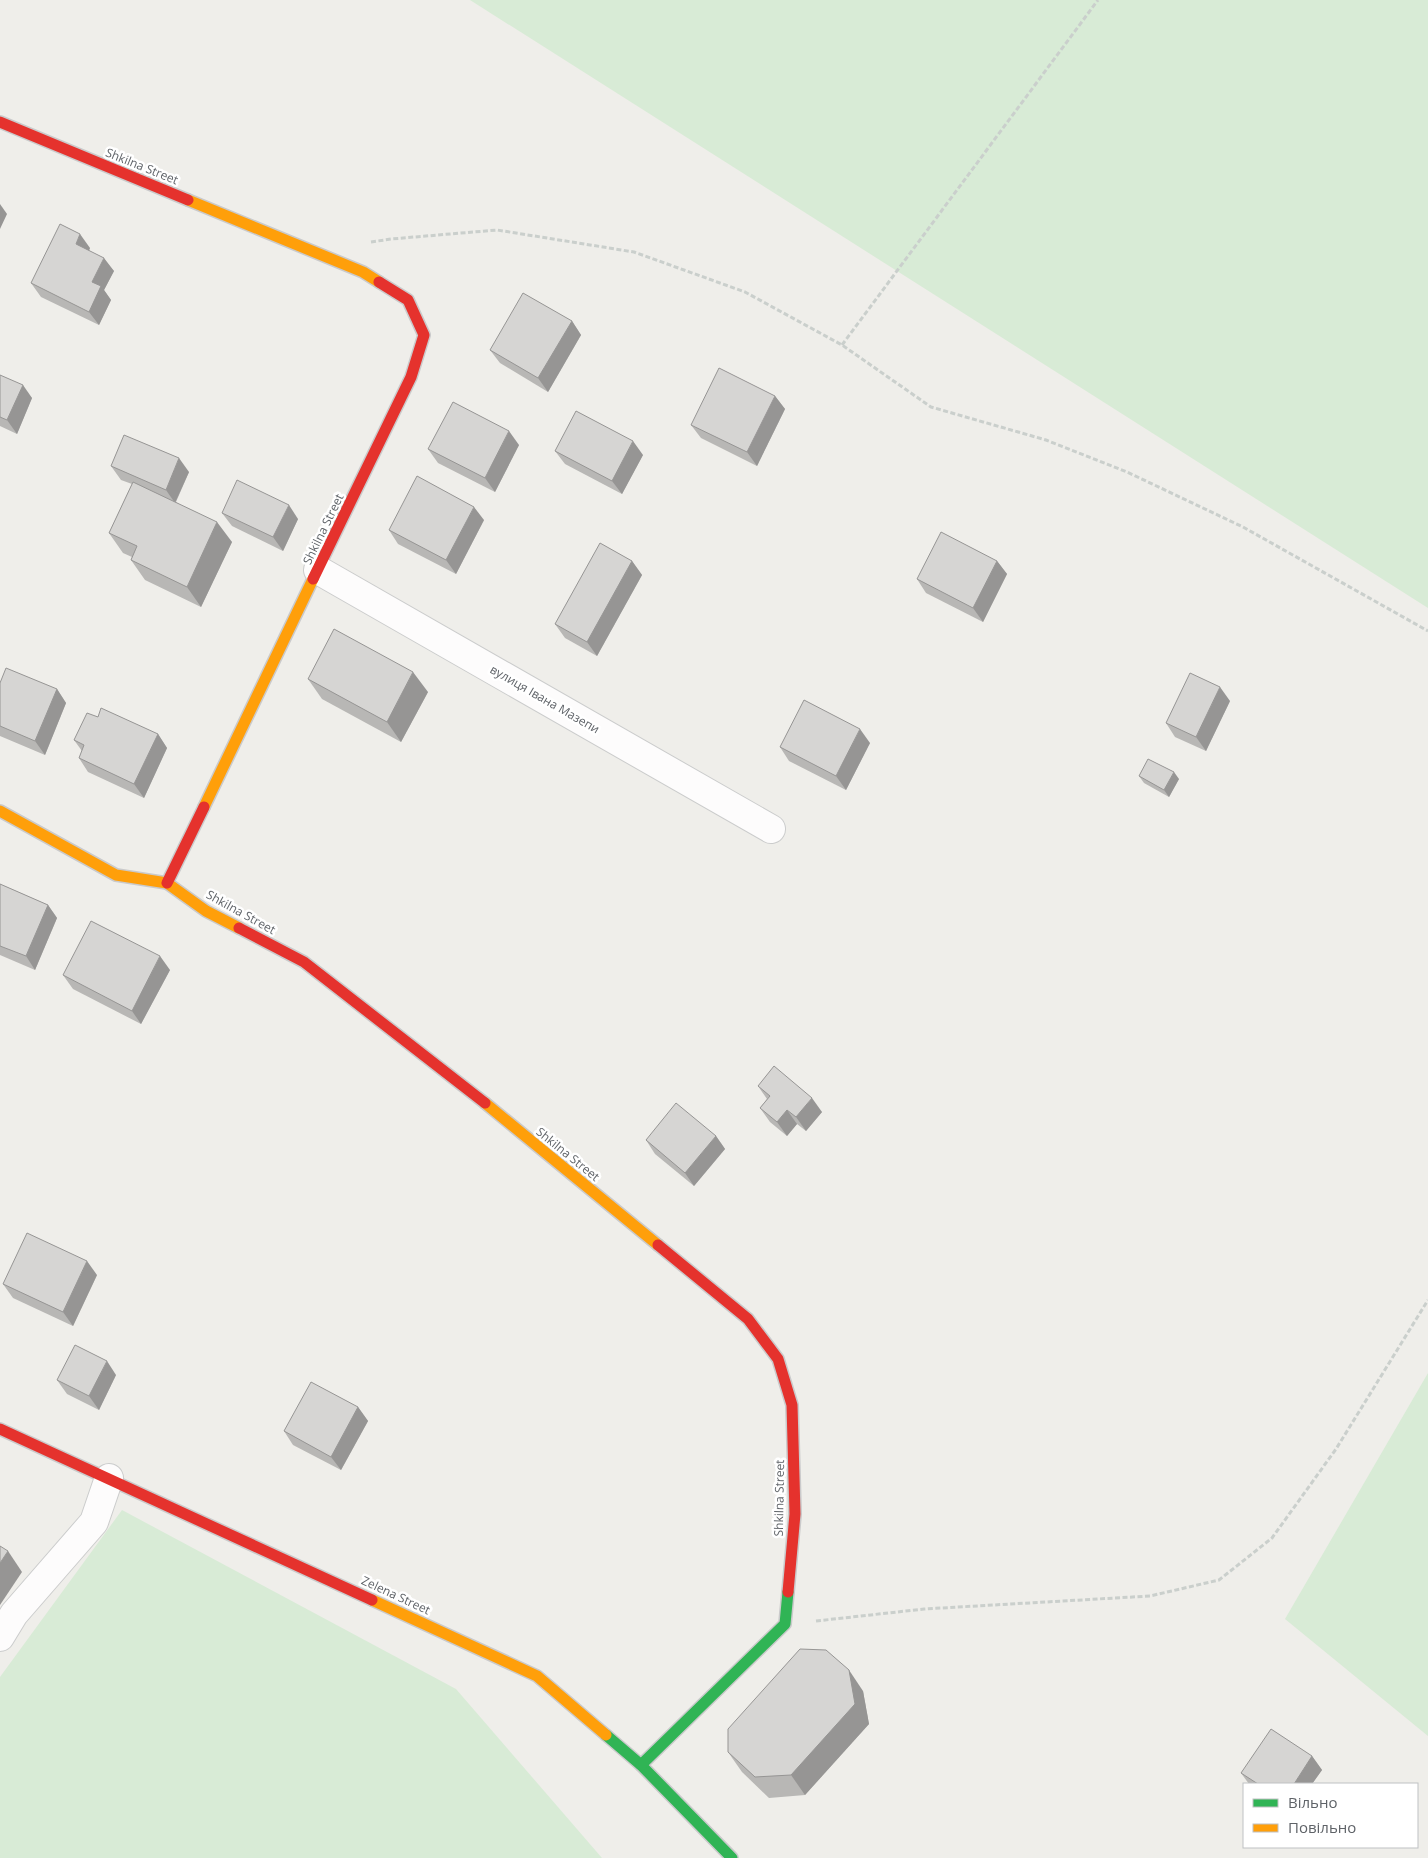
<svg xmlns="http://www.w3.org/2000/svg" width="1428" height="1858" viewBox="0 0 1428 1858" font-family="'Open Sans',sans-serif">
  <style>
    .green { fill: #d8ebd6 }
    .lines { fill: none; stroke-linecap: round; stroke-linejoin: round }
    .street-casing { stroke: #cbcccc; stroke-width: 30 }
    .fast-casing { stroke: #cacacb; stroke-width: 14 }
    .slow-casing { stroke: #cacacb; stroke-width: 14 }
    .jam-casing { stroke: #cacacb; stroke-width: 14 }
    .path { stroke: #cacfcc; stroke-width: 3; stroke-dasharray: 5 2.5; stroke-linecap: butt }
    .street { stroke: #fdfcfc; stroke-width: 28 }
    .fast { stroke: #30b455; stroke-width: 11 }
    .slow { stroke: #ff9f0a; stroke-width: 11 }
    .jam { stroke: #e5322d; stroke-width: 11 }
    .wall { fill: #b8b7b5 }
    .shaded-wall { fill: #969594 }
    .building { fill: #d6d5d3; stroke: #969594 }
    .labels { text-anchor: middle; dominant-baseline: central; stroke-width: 5; stroke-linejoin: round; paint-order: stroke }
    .street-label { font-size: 12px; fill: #5f6368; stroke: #fff }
  </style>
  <rect width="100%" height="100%" fill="#efeeea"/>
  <g class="green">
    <path d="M 470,0 L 1428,0 L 1428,608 Z"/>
    <path d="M 1428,1373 L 1428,1736 L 1285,1619 Z"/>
    <path d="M 122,1510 L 456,1689 L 602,1858 L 0,1858 L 0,1677 Z"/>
  </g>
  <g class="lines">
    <defs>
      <g id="street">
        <path d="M 318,570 L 771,829"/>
        <path d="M 0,1637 L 14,1614 L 94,1522 L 109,1478"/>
      </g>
      <g id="fast">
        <path d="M 606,1735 L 641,1765 L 732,1858"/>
        <path d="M 641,1765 L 785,1624 L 788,1592"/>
      </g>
      <g id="slow">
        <path d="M 188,200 L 363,272 L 379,282"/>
        <path d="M 204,807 L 313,579"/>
        <path d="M 0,811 L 116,875 L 167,883 L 206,911 L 239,928"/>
        <path d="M 485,1103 L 658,1245"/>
        <path d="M 372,1600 L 537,1676 L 606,1735"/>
      </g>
      <g id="jam">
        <path d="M 0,122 L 188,200"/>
        <path d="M 313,579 L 411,377 L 424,335 L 408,300 L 379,282"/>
        <path d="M 167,883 L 204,807"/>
        <path d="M 239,928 L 304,962 L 485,1103"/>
        <path d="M 658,1245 L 748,1319 L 778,1359 L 792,1405 L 795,1514 L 788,1592"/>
        <path d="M 0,1429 L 372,1600"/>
      </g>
    </defs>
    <use href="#street" class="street-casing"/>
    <use href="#fast" class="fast-casing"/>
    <use href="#slow" class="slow-casing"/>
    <use href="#jam" class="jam-casing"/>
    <g class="path">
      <path d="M 371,242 L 391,239 L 497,230 L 634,252 L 745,292 L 842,345 L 931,407 L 1046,440 L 1127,472 L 1243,527 L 1428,631"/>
      <path d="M 842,345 L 1098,0"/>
      <path d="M 816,1621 L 924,1609 L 1150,1596 L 1219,1580 L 1272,1538 L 1336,1449 L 1428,1300"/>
    </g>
    <use href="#street" class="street"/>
    <use href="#fast" class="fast"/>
    <use href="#slow" class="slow"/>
    <use href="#jam" class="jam"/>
  </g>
  <g class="wall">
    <path d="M 90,248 L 89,250 L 114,271 L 104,290 L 111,300 L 99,325 L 41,297 L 31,283 Z"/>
    <path d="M 572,321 L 581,335 L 548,392 L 500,363 L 490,350 Z"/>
    <path d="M 0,375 L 32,398 L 17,434 L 0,426 Z"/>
    <path d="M 775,396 L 785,409 L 757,466 L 701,438 L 691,425 Z"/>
    <path d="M 519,445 L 495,492 L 438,463 L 428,449 Z"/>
    <path d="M 555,451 L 643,455 L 622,494 L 565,464 Z"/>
    <path d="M 111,466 L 189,472 L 176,502 L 232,542 L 201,607 L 145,580 L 131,560 L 132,557 L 123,553 L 109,533 L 132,484 L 121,480 Z"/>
    <path d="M 222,513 L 298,519 L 283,551 L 232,526 Z"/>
    <path d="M 484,520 L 456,574 L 398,544 L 389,530 Z"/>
    <path d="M 632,561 L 642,575 L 597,656 L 565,638 L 555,624 Z"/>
    <path d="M 997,561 L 1007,574 L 983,622 L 926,593 L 917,579 Z"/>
    <path d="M 308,679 L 428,692 L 401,742 L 322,699 Z"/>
    <path d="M 0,683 L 57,689 L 66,703 L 45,755 L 0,736 Z"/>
    <path d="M 1230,701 L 1206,751 L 1175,737 L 1166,723 Z"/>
    <path d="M 98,717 L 158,734 L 167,748 L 144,798 L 88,772 L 79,758 L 82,751 L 74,740 Z"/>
    <path d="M 870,743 L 846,790 L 789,761 L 780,747 Z"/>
    <path d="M 1139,776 L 1179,779 L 1169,797 L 1144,783 Z"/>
    <path d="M 0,884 L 48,905 L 57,918 L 35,970 L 0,955 Z"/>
    <path d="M 170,970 L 141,1024 L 73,989 L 63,975 Z"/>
    <path d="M 758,1086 L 822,1112 L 806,1131 L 797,1124 L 787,1136 L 770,1122 L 760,1108 L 767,1099 Z"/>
    <path d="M 716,1136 L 725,1149 L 694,1186 L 655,1154 L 646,1140 Z"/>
    <path d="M 97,1275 L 73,1326 L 13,1298 L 3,1284 Z"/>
    <path d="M 116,1375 L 99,1410 L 67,1394 L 57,1380 Z"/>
    <path d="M 358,1407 L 368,1421 L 341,1470 L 293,1445 L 284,1431 Z"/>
    <path d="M 863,1691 L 869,1724 L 805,1795 L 769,1798 L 742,1772 L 728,1752 Z"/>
    <path d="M 1312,1756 L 1322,1770 L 1312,1784 L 1249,1784 L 1241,1773 Z"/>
  </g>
  <g class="shaded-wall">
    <path d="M 0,204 L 7,214 L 0,229 Z"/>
    <path d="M 80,234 L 90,248 L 86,258 L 76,244 Z"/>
    <path d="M 104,258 L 114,271 L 104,290 L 111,300 L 99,325 L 89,312 L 92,282 Z"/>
    <path d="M 572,321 L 581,335 L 548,392 L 538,378 Z"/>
    <path d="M 23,385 L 32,398 L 17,434 L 7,420 Z"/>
    <path d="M 775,396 L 785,409 L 757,466 L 747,452 Z"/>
    <path d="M 509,431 L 519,445 L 495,492 L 485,478 Z"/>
    <path d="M 633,441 L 643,455 L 622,494 L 612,481 Z"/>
    <path d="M 179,458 L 189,472 L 175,503 L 166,490 Z"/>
    <path d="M 289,505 L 298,519 L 283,551 L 273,537 Z"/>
    <path d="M 474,507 L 484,520 L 456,574 L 446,560 Z"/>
    <path d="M 217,522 L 232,542 L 201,607 L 187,587 Z"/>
    <path d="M 632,561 L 642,575 L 597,656 L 587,642 Z"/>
    <path d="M 997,561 L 1007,574 L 983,622 L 973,608 Z"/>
    <path d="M 413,672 L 428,692 L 401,742 L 387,722 Z"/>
    <path d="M 1220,687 L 1230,701 L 1206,751 L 1196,737 Z"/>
    <path d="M 57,689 L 66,703 L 45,755 L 35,741 Z"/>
    <path d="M 860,729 L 870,743 L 846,790 L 836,776 Z"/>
    <path d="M 158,734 L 167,748 L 144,798 L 134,784 Z"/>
    <path d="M 1174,772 L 1179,779 L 1169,797 L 1164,790 Z"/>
    <path d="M 48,905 L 57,918 L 35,970 L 26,956 Z"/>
    <path d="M 160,956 L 170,970 L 141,1024 L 132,1011 Z"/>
    <path d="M 812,1098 L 822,1112 L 806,1131 L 796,1117 Z"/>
    <path d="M 787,1110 L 797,1124 L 787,1136 L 777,1122 Z"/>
    <path d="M 716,1136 L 725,1149 L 694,1186 L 685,1173 Z"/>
    <path d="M 87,1261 L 97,1275 L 73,1326 L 63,1312 Z"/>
    <path d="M 107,1361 L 116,1375 L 99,1410 L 89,1396 Z"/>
    <path d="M 358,1407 L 368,1421 L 341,1470 L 331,1457 Z"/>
    <path d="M 8,1551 L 22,1572 L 0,1605 L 0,1563 Z"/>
    <path d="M 849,1670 L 863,1691 L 869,1724 L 805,1795 L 791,1775 Z"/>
    <path d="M 1312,1756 L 1322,1770 L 1312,1784 L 1294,1784 Z"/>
  </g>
  <g class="building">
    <path d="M 60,224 L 80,234 L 76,244 L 104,258 L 92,282 L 101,286 L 89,312 L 31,283 Z"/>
    <path d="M 523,293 L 572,321 L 538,378 L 490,350 Z"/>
    <path d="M 719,368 L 775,396 L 747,452 L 691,425 Z"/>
    <path d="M 0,375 L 23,385 L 7,420 L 0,417 Z"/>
    <path d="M 453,402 L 509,431 L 485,478 L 428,449 Z"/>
    <path d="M 576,411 L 633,441 L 612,481 L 555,451 Z"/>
    <path d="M 124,435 L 179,458 L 166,490 L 111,466 Z"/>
    <path d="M 417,476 L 474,507 L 446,560 L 389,530 Z"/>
    <path d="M 237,480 L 289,505 L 273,537 L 222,513 Z"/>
    <path d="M 133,482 L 217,522 L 187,587 L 131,560 L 137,546 L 109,533 Z"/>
    <path d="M 941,532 L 997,561 L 973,608 L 917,579 Z"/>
    <path d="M 600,543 L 632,561 L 587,642 L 555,624 Z"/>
    <path d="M 334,629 L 413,672 L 387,722 L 308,679 Z"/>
    <path d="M 6,668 L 57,689 L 35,741 L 0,726 L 0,683 Z"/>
    <path d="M 1190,673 L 1220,687 L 1196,737 L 1166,723 Z"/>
    <path d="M 804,700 L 860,729 L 836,776 L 780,747 Z"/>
    <path d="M 101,708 L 158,734 L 134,784 L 79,758 L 84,745 L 74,740 L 87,713 L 98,717 Z"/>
    <path d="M 1148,759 L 1174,772 L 1164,790 L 1139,776 Z"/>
    <path d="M 0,884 L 48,905 L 26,956 L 0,946 Z"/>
    <path d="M 91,921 L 160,956 L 132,1011 L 63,975 Z"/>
    <path d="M 774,1066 L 812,1098 L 796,1117 L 787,1110 L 777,1122 L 760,1108 L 770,1096 L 758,1086 Z"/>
    <path d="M 676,1103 L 716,1136 L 685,1173 L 646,1140 Z"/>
    <path d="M 27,1233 L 87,1261 L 63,1312 L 3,1284 Z"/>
    <path d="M 75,1345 L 107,1361 L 89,1396 L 57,1380 Z"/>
    <path d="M 311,1382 L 358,1407 L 331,1457 L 284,1431 Z"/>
    <path d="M 0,1546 L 8,1551 L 0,1563 Z"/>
    <path d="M 800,1649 L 826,1650 L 849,1670 L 855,1704 L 791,1775 L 755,1777 L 728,1752 L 728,1729 Z"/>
    <path d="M 1271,1729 L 1312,1756 L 1294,1784 L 1258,1784 L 1241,1773 Z"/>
  </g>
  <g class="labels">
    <g class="street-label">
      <text transform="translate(142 166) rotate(22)">Shkilna Street</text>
      <text transform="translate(323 529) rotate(-64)">Shkilna Street</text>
      <text transform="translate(545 699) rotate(30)">вулиця Івана Мазепи</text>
      <text transform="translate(241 912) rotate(29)">Shkilna Street</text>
      <text transform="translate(568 1154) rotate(39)">Shkilna Street</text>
      <text transform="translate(779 1498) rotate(-89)">Shkilna Street</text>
      <text transform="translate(396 1595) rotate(25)">Zelena Street</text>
    </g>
  </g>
  <rect x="1243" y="1783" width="175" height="65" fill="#ffffff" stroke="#bfc1c3"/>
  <rect x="1253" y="1799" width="25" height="8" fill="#30b455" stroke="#bfc1c3"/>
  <text x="1288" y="1808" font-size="15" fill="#5f6368">Вільно</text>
  <rect x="1253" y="1824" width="25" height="8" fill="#ff9f0a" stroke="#bfc1c3"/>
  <text x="1288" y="1833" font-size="15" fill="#5f6368">Повільно</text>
</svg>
